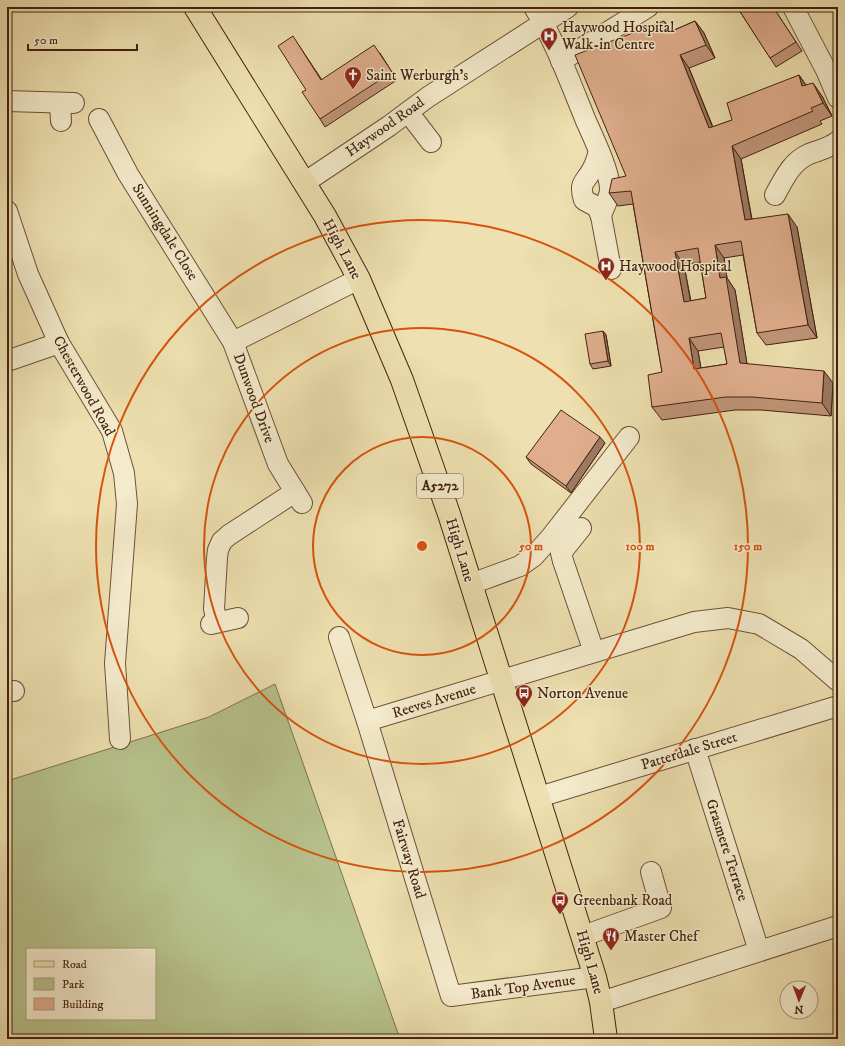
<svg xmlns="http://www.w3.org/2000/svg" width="845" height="1046" viewBox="0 0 845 1046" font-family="'IM FELL DW Pica',serif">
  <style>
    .park { fill: #b7c28c; stroke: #7c724e; fill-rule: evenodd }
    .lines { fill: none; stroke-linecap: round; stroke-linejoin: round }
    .minor-casing { stroke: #6d5139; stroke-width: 22 }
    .major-casing { stroke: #422111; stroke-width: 24 }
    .minor { stroke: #f4ebcc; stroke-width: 20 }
    .major { stroke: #eee0b0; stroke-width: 22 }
    .wall { fill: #c19679; stroke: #422111; fill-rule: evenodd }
    .shaded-wall { fill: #9d7a63; stroke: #422111 }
    .building { fill: #e0ae8d; stroke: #422111; fill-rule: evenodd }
    .ring { fill: none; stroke: #d7530c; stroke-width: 2 }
    .labels { text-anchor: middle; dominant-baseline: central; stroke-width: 3; stroke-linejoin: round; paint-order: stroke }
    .shield { fill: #f4ebcc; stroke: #775e49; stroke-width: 1 }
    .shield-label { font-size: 14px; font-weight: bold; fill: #422111 }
    .poi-label { font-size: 15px; fill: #422111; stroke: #f4ebcc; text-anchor: start }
    .street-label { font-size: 15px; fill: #422111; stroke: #f4ebcc }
    .centre { fill: #d7530c; stroke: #f4ebcc; stroke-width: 2 }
    .ring-label { font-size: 12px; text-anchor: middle; font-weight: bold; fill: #d7530c; stroke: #f4ebcc; stroke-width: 3; stroke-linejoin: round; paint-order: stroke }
  </style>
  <rect width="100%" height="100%" fill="#eee0b0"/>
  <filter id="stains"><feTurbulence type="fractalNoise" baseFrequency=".005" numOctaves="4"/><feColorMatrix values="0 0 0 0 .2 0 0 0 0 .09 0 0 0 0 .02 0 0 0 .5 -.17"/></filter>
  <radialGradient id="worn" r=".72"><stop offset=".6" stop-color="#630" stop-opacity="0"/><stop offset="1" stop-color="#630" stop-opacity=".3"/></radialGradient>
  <path class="park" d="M 275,684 L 400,1039 L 7,1039 L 7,781 L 209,717 ZM 27,949 L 155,949 L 155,1019 L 27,1019 Z"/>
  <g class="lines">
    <defs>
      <g id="minor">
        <path d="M 534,7 C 556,43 570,82 586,121 C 594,139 608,168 610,187 C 611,196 604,206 601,216"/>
        <path d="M 793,7 L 826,70 L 838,98"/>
        <path d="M 561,61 L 648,7"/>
        <path d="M 7,101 L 74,103"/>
        <path d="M 60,103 L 61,121"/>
        <path d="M 408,112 L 431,142"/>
        <path d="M 99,119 L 128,174 L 233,342"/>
        <path d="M 599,152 C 597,157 596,163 593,168 C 586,183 578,181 584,200 L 597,207 L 601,216 L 611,269"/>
        <path d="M 304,183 L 389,126 L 428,97 L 568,7"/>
        <path d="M 775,195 C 784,179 791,162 809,154 C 819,150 830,148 838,141"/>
        <path d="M 7,211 L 28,274 L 59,343 L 112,431 L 124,473 L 127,504 L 115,663 L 120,739"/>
        <path d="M 7,361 L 59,343"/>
        <path d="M 302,503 L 278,464 L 233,342 L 359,279"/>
        <path d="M 581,528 L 561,553 L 563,561 L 594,652"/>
        <path d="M 471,584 L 520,566 L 534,556 L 551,537 L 629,437"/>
        <path d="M 217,622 L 214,609 L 217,558 L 218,550 L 222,541 L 229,535 L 295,492"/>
        <path d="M 211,624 L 238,618"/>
        <path d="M 339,637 L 367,721 L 451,996 L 595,977"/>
        <path d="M 7,691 L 14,691"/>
        <path d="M 367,721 L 694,622 L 728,618 L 759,624 L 801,649 L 838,681"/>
        <path d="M 695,749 L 759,951"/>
        <path d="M 539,797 L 838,706"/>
        <path d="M 583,936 L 661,908 L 651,872"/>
        <path d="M 601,1002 L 838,926"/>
      </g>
      <path id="major" d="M 195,7 L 325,216 L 359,279 L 402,380 L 449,514 L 595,977 L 601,1002 L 606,1039"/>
    </defs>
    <use href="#minor" class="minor-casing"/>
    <use href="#major" class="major-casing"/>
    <use href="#minor" class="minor"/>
    <use href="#major" class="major"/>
  </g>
  <g class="wall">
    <path d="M 737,7 L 773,7 L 802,51 L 776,67 Z"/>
    <path d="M 664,21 L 672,31 L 695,21 L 704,33 L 715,58 L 689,68 L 713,127 L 732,120 L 799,75 L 806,85 L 822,96 L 832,116 L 820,121 L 822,124 L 741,159 L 752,219 L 797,227 L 817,338 L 766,345 L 757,333 L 743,255 L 724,258 L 727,278 L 735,290 L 747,364 L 833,383 L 831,416 L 761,410 L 735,410 L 662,420 L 652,407 L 662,372 L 633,204 L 618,206 L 609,193 L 626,176 ZM 700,262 L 706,298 L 691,301 L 684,265 ZM 724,347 L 727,364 L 701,368 L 698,351 Z"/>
    <path d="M 298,44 L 322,80 L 380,53 L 397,80 L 325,127 L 320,119 Z"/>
    <path d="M 603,331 L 606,335 L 611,366 L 593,369 L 590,364 Z"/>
    <path d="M 605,443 L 571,493 L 531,464 L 526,457 Z"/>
  </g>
  <g class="shaded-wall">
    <path d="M 664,21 L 673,34 L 670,32 Z"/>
    <path d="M 695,21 L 704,33 L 715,58 L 706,45 Z"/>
    <path d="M 680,55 L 689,68 L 718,141 L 709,128 Z"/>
    <path d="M 799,75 L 808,88 L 802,86 Z"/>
    <path d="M 813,83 L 822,96 L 832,116 L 823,103 Z"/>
    <path d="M 732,146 L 741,159 L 754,233 L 745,220 Z"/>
    <path d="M 788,214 L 797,227 L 817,338 L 808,325 Z"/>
    <path d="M 715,245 L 724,258 L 727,278 L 735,290 L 749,376 L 740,363 L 720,278 Z"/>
    <path d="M 675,252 L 684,265 L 693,315 L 684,302 Z"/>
    <path d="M 603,331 L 606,335 L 611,366 L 608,361 Z"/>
    <path d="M 689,338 L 698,351 L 703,382 L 694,369 Z"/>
    <path d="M 824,371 L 833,383 L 831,416 L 822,403 Z"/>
    <path d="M 600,437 L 605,443 L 571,493 L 566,486 Z"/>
  </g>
  <g class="building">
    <path d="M 737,7 L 773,7 L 796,42 L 770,58 Z"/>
    <path d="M 664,21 L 670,32 L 695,21 L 706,45 L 680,55 L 709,128 L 732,120 L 727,103 L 799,75 L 802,86 L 813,83 L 823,103 L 811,108 L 813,111 L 732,146 L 745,220 L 788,214 L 808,325 L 757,333 L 741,241 L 715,245 L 720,278 L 726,277 L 740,363 L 824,371 L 822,403 L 752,397 L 726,397 L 652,407 L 648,375 L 662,372 L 631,191 L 609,193 L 612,179 L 626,176 L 575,55 ZM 698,248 L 706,298 L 684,302 L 675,252 ZM 721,333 L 727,364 L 694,369 L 689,338 Z"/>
    <path d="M 293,36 L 321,80 L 374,45 L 392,72 L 320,119 L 302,92 L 306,90 L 278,46 Z"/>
    <path d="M 603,331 L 608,361 L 590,364 L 585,334 Z"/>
    <path d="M 561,410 L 600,437 L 566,486 L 526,457 Z"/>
  </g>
  <g class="ring">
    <circle cx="422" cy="546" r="109"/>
    <circle cx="422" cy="546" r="218"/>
    <circle cx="422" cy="546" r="326"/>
  </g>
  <defs>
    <symbol id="hospital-pin" viewBox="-11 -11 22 30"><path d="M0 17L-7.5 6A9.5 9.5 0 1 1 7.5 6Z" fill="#8f2418" stroke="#f4ebcc"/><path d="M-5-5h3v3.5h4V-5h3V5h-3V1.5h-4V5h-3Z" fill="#fff"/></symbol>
    <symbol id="church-pin" viewBox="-11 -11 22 30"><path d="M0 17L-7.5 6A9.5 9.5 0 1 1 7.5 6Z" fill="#8f2418" stroke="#f4ebcc"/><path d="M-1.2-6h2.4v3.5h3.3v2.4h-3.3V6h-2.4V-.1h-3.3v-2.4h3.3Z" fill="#fff"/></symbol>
    <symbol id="bus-pin" viewBox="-11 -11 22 30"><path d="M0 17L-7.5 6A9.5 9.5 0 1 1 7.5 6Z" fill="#8f2418" stroke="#f4ebcc"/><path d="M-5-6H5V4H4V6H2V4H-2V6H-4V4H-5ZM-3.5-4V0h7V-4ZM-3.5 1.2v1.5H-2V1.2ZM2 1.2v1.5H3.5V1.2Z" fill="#fff"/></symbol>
    <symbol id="restaurant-pin" viewBox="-11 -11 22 30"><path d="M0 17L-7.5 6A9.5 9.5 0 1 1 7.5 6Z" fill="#8f2418" stroke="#f4ebcc"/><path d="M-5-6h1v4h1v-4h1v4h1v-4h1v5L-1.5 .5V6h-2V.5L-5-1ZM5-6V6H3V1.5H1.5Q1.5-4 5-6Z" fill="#fff"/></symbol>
  </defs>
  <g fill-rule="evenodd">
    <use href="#hospital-pin" x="539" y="26" width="20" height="27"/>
    <use href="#church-pin" x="343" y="65" width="20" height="27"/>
    <use href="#hospital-pin" x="596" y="256" width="20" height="27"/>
    <use href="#bus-pin" x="514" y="683" width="20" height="27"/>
    <use href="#bus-pin" x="550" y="890" width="20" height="27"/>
    <use href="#restaurant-pin" x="601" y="926" width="20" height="27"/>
  </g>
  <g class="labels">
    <rect class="shield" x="417" y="474" width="46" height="24" rx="3"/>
    <g class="shield-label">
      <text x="440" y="486">A5272</text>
    </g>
    <g class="poi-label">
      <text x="562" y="27">Haywood Hospital<tspan x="562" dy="17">Walk-in Centre</tspan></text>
      <text x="366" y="75">Saint Werburgh's</text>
      <text x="619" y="266">Haywood Hospital</text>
      <text x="537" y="693">Norton Avenue</text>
      <text x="573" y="900">Greenbank Road</text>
      <text x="624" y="936">Master Chef</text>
    </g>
    <g class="street-label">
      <text transform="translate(385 127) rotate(-35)">Haywood Road</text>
      <text transform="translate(165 232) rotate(58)">Sunningdale Close</text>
      <text transform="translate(342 249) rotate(62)">High Lane</text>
      <text transform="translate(84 386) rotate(61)">Chesterwood Road</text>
      <text transform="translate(254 398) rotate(70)">Dunwood Drive</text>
      <text transform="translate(460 550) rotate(73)">High Lane</text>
      <text transform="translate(434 701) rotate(-17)">Reeves Avenue</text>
      <text transform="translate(689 751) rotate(-17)">Patterdale Street</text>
      <text transform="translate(727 850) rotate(72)">Grasmere Terrace</text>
      <text transform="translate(409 859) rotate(73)">Fairway Road</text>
      <text transform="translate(590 962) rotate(74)">High Lane</text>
      <text transform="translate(523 987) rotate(-8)">Bank Top Avenue</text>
    </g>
  </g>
  <circle cx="422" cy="546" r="6" class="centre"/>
  <g class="ring-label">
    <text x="531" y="550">50 m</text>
    <text x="640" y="550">100 m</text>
    <text x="748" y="550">150 m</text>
  </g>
  <rect width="845" height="1046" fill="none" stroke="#eee0b0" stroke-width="24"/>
  <rect x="8" y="8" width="829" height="1030" fill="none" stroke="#422111" stroke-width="2"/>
  <rect x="12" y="12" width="821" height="1022" fill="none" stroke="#422111"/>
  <rect x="26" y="948" width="130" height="72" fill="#f4ebcc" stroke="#ad9a81"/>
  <rect x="34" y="961" width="20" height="6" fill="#eee0b0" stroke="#ad9a81"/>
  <text x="62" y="968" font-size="12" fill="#422111">Road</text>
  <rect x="34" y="978" width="20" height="12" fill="#b7c28c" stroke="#ad9a81"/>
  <text x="62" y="988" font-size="12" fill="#422111">Park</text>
  <rect x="34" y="998" width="20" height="12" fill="#e0ae8d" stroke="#ad9a81"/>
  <text x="62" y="1008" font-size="12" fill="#422111">Building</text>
  <g transform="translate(799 1000) rotate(181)"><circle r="19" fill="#f4ebcc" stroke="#ad9a81"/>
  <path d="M0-3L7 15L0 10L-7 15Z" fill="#8f2418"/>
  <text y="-6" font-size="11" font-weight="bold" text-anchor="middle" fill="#422111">N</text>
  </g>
  <path d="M28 44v6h109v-6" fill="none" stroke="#422111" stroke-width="2"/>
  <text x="34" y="44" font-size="12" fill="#422111" stroke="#f4ebcc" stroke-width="3" paint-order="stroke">50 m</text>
  <rect width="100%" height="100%" filter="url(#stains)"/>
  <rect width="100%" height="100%" fill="url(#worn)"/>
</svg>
